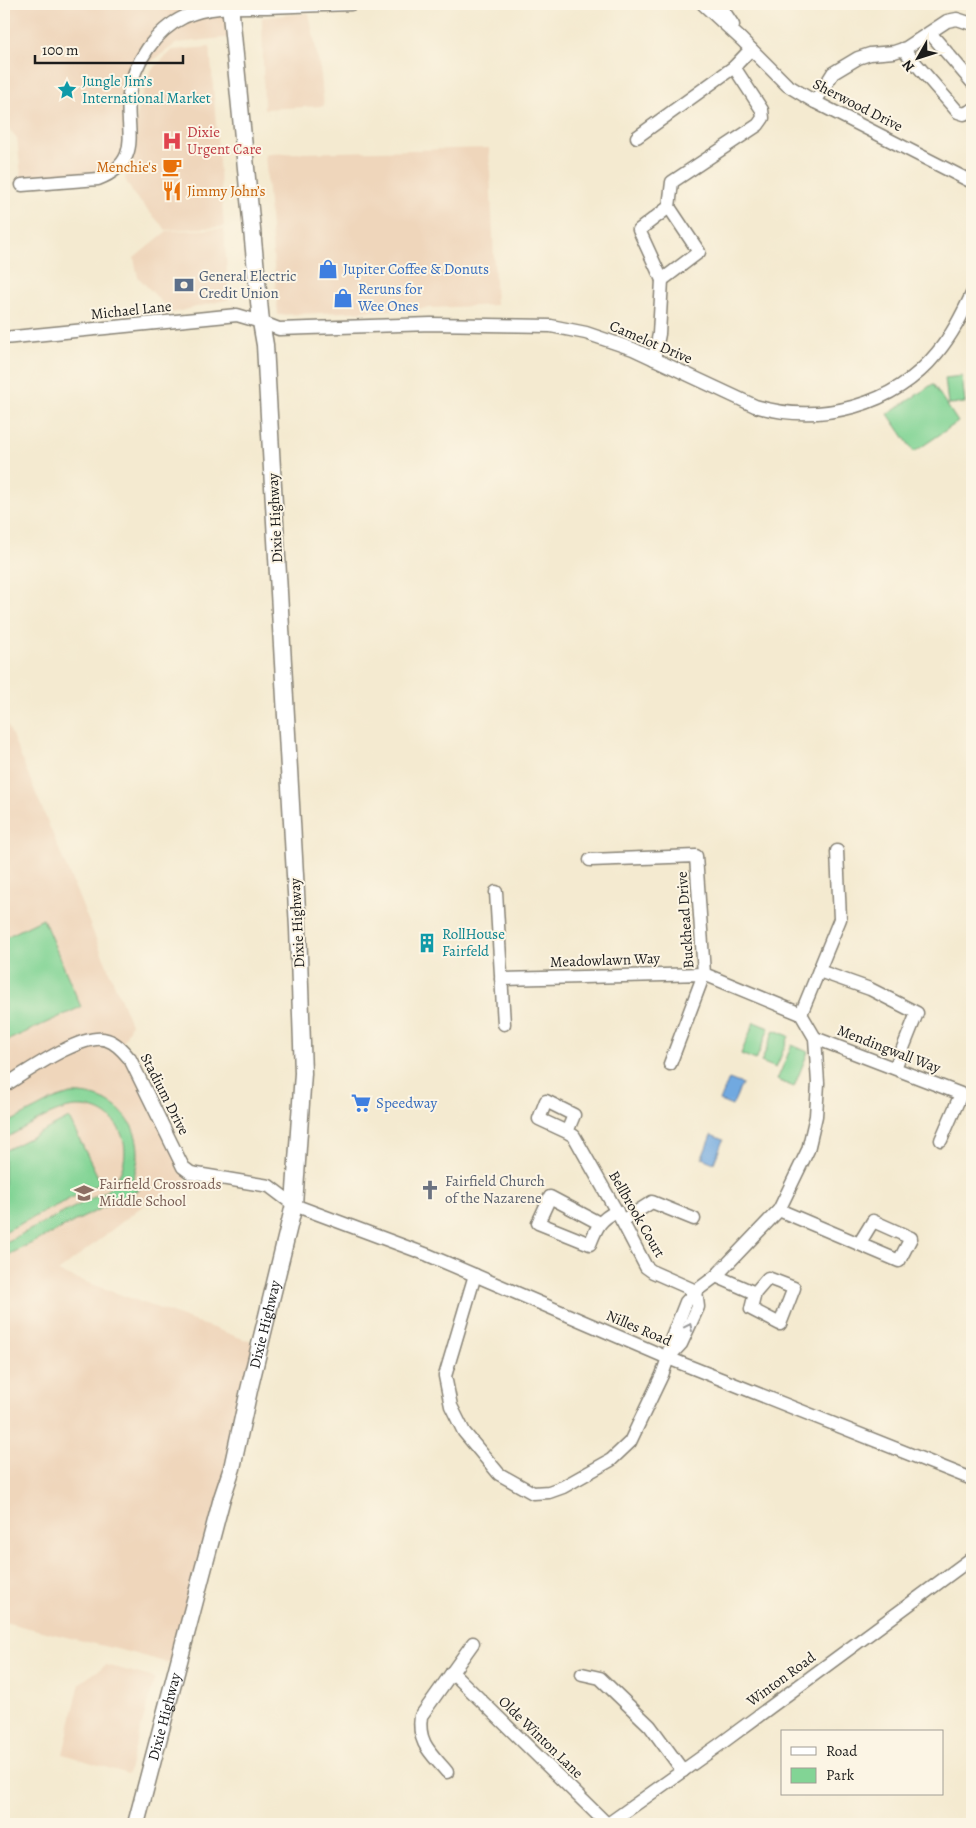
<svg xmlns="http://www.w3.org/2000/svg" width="976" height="1828" viewBox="0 0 976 1828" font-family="Alegreya,serif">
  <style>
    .built { fill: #efd6bb }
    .green { fill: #82d495; stroke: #4f7858 }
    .water { fill: #71a9e0; stroke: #46627e }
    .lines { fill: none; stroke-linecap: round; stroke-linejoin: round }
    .minor-casing { stroke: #888376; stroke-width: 15 }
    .major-casing { stroke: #888376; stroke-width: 19 }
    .minor { stroke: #fff; stroke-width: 12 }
    .major { stroke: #fff; stroke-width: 16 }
    .oneway { stroke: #999 }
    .labels { text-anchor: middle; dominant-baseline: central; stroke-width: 4; stroke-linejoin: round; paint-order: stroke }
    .culture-label { font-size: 15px; fill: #0d838f; stroke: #fcf5e5; text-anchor: start }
    .street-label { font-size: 15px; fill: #1c1c1c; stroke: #fcf5e5 }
    .health-label { font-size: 15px; fill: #be3a42; stroke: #fcf5e5; text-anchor: start }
    .food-label { font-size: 15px; fill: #c56008; stroke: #fcf5e5; text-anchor: end }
    .shop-label { font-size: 15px; fill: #366cbe; stroke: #fcf5e5; text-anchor: start }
    .service-label { font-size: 15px; fill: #4e5e75; stroke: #fcf5e5; text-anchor: start }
    .worship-label { font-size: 15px; fill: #5b616d; stroke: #fcf5e5; text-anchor: start }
    .education-label { font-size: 15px; fill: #785e54; stroke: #fcf5e5; text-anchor: start }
  </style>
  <rect width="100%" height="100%" fill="#fcf5e5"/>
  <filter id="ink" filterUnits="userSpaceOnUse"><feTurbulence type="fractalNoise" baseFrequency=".02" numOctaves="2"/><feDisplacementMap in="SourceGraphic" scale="10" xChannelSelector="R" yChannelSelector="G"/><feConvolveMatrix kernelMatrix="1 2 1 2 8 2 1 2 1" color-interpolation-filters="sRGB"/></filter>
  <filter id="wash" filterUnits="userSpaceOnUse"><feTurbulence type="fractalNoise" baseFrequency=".0096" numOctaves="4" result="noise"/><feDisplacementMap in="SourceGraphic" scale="20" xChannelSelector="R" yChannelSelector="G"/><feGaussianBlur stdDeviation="1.12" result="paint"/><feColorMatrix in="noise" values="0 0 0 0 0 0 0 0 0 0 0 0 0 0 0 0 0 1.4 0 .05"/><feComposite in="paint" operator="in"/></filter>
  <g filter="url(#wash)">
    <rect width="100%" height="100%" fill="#f4ead0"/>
    <g class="built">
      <path d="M 4,4 L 230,4 L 233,37 L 177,43 L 134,74 L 130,145 L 110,175 L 22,185 L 17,138 L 9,129 L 4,125 Z"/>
      <path d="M 309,13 L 321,75 L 324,106 L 264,109 L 262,17 Z"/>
      <path d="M 210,47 L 224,227 L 166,230 L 134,195 L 125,179 L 139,107 L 150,72 L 172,50 Z"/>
      <path d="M 489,148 L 496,305 L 278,315 L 265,154 Z"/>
      <path d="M 224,229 L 229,299 L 172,313 L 138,277 L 134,258 L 167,231 Z"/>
      <path d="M 4,716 L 131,1024 L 121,1048 L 191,1173 L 179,1186 L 150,1200 L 58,1272 L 260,1345 L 178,1666 L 133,1653 L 4,1622 Z"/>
      <path d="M 106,1665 L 155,1678 L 128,1774 L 63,1754 L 80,1683 Z"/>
    </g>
    <g class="green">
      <path d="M 962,376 L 965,403 L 948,404 L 945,378 Z"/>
      <path d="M 933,384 L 958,422 L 914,452 L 888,414 Z"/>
      <path d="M 43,919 L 81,1007 L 4,1042 L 4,938 Z"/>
      <path d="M 754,1022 L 769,1028 L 756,1060 L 741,1054 Z"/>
      <path d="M 774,1030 L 789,1036 L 776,1068 L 761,1062 Z"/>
      <path d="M 792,1045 L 808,1052 L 794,1087 L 777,1080 Z"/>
      <path d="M 70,1094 C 118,1091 151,1132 133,1178 L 140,1189 L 4,1257 L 4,1243 L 106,1191 C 141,1162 125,1105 77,1107 C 57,1107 23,1129 4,1139 L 4,1125 L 52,1100 Z"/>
      <path d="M 69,1118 L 101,1183 L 4,1232 L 4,1151 Z"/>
    </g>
    <g class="water">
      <path d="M 729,1079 L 742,1084 L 732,1106 L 720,1101 Z"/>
      <path d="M 711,1135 L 723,1140 L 714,1163 L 702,1158 Z"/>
    </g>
  </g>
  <g filter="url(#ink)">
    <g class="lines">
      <defs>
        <g id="minor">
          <path d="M 703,4 L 742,40 L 787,85 L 815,102 L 972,182"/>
          <path d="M 719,4 L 733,25"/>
          <path d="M 930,33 L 972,82"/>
          <path d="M 903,49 L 958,112 L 964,114 L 972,110"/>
          <path d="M 815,102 L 833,73 L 858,58 L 870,54 L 894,52 L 906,48 L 947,21 L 957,19 L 972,24"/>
          <path d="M 637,137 L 734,67 L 751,49"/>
          <path d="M 22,185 L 98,179 C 144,161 125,131 129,95 C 133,63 156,30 184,17 C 208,5 241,7 267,7 C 295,6 323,5 351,4"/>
          <path d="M 669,207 L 639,230 L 662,280 L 699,252 L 669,207 L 672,182 L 758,125 L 763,118 L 762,110 L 734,67"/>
          <path d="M 4,338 L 237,315 L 261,322 L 279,329 L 431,324 L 551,326 L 586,333 L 633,349 L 755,406 C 820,425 894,406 937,353 C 952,335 962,315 972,294"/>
          <path d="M 654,359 L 659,334 L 662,280"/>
          <path d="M 496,892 L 504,1024"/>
          <path d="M 819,971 L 870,989 L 917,1013 L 895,1068"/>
          <path d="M 501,979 L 704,974 L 670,1064"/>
          <path d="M 801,1014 L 840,919 L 837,851"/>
          <path d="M 815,1038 L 961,1094 L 941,1140"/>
          <path d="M 4,1086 C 25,1073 84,1031 107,1040 C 117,1043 124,1052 130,1059 L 183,1167 L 191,1173 L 269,1186 L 294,1205 L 428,1255 L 668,1358 L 972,1479"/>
          <path d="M 567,1132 L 539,1119 L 546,1101 L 574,1115 L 567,1132 L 574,1136 L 622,1221 L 646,1267 L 653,1272 L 696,1291"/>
          <path d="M 779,1210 L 899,1261 L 911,1238 L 873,1221 L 859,1244"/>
          <path d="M 622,1221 L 652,1202 L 694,1219"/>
          <path d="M 599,1223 L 550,1197 L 538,1223 L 590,1244 C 597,1227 599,1220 617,1211"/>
          <path d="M 475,1275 L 445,1376 L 451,1406 L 464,1432 L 499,1474 L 533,1493 L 549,1492 L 563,1487 L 611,1460 L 630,1442 L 662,1375 L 668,1358 L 671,1340 L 686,1302 L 696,1291 L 716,1276 L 779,1210 L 808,1150 L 816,1116 L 818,1083 L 815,1038 L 801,1014 L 704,974 L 696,856 L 590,860"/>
          <path d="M 716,1276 L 755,1293 L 751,1309 L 780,1324 L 794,1288 L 768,1278 L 755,1293"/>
          <path d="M 668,1358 L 681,1344 L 698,1307 L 696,1291"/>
          <path d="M 452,1672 L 607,1824"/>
          <path d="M 582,1674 L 600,1678 L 650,1726 L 683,1771"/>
          <path d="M 447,1772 C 431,1753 417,1743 421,1716 L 473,1643"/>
          <path d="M 608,1824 L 719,1745 L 972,1558"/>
        </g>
        <g id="major">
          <path id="s1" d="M 136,1824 L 222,1498 L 232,1468 L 249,1390 L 294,1205 L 303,1073 L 298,928 L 265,345 L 261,322 L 230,4"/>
        </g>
      </defs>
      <use href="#minor" class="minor-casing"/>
      <use href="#major" class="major-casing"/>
      <use href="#minor" class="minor"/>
      <use href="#major" class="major"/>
    </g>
    <defs><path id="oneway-chevron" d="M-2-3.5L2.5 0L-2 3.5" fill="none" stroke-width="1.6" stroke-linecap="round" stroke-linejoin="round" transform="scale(1.25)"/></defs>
    <use class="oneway" href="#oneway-chevron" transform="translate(689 1327) rotate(-65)"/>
  </g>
  <defs>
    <symbol id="sight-bare" viewBox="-9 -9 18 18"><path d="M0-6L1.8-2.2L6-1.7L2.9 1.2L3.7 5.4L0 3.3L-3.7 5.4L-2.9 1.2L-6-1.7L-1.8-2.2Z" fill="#0f9aa8" stroke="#fcf5e5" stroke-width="2.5" paint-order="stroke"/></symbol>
    <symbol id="hospital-bare" viewBox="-9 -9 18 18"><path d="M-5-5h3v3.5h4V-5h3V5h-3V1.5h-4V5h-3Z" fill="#e0444e" stroke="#fcf5e5" stroke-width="2.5" paint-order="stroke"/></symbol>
    <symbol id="cafe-bare" viewBox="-9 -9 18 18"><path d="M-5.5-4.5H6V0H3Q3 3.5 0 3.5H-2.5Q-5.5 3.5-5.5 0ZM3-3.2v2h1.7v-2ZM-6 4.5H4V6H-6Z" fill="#e8710a" stroke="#fcf5e5" stroke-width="2.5" paint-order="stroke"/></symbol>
    <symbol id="restaurant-bare" viewBox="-9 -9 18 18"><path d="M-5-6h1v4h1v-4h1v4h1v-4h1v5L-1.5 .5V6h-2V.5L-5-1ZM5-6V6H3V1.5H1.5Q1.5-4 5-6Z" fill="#e8710a" stroke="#fcf5e5" stroke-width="2.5" paint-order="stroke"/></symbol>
    <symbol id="shop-bare" viewBox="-9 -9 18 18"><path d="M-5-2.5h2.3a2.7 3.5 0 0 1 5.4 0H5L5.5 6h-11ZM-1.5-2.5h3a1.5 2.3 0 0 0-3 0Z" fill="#3f7fe0" stroke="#fcf5e5" stroke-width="2.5" paint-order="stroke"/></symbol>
    <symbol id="bank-bare" viewBox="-9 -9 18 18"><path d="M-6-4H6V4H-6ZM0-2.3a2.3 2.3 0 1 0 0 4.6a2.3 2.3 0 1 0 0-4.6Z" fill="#5c6f8a" stroke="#fcf5e5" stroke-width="2.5" paint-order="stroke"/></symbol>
    <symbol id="building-bare" viewBox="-9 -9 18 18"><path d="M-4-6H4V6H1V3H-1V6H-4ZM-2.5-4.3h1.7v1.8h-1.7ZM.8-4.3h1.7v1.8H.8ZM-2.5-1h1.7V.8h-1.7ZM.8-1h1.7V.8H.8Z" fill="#0f9aa8" stroke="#fcf5e5" stroke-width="2.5" paint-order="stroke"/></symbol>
    <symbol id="supermarket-bare" viewBox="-9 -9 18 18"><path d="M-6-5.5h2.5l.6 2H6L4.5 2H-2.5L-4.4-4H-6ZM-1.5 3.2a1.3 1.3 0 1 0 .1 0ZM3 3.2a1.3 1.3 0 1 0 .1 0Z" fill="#3f7fe0" stroke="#fcf5e5" stroke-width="2.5" paint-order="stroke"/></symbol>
    <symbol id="church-bare" viewBox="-9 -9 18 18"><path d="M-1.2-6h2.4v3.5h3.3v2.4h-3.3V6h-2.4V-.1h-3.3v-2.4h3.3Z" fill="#6b7280" stroke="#fcf5e5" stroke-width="2.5" paint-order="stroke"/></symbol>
    <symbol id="school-bare" viewBox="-9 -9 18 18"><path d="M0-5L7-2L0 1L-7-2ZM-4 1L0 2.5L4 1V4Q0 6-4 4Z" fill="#8d6e63" stroke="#fcf5e5" stroke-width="2.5" paint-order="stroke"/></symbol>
  </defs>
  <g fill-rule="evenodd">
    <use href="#sight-bare" x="53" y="76" width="28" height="28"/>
    <use href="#hospital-bare" x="158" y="127" width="28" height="28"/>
    <use href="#cafe-bare" x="158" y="153" width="28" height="28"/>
    <use href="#restaurant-bare" x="158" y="177" width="28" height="28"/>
    <use href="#shop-bare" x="314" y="255" width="28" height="28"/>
    <use href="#bank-bare" x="170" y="271" width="28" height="28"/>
    <use href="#shop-bare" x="329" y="284" width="28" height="28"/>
    <use href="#building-bare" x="413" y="929" width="28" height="28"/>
    <use href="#supermarket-bare" x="347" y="1089" width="28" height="28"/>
    <use href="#church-bare" x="416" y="1176" width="28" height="28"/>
    <use href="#school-bare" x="70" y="1179" width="28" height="28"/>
  </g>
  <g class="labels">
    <g class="culture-label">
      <text x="82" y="81">Jungle Jim’s<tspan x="82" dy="17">International Market</tspan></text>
      <text x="442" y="934">RollHouse<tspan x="442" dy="17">Fairfeld</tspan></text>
    </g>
    <g class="street-label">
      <text transform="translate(858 105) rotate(27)">Sherwood Drive</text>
      <text transform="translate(131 310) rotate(-6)">Michael Lane</text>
      <text transform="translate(651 342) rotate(23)">Camelot Drive</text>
      <text transform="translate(275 518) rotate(-93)">Dixie Highway</text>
      <text transform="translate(685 920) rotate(-94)">Buckhead Drive</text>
      <text transform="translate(297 923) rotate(-93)">Dixie Highway</text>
      <text transform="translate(605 960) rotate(-2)">Meadowlawn Way</text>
      <text transform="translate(889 1049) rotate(21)">Mendingwall Way</text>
      <text transform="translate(165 1094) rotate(63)">Stadium Drive</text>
      <text transform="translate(637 1214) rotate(60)">Bellbrook Court</text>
      <text stroke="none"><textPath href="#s1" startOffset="516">Dixie Highway</textPath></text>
      <text transform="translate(639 1328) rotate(23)">Nilles Road</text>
      <text transform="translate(781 1679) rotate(-36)">Winton Road</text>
      <text stroke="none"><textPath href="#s1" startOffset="111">Dixie Highway</textPath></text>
      <text transform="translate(541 1737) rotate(44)">Olde Winton Lane</text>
    </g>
    <g class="health-label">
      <text x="187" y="132">Dixie<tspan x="187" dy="17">Urgent Care</tspan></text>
    </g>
    <g class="food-label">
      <text x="157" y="167">Menchie's</text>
      <text x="187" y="191" text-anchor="start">Jimmy John’s</text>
    </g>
    <g class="shop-label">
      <text x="343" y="269">Jupiter Coffee &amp; Donuts</text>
      <text x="358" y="289">Reruns for<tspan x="358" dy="17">Wee Ones</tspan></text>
      <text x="376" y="1103">Speedway</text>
    </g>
    <g class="service-label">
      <text x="199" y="276">General Electric<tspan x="199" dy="17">Credit Union</tspan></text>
    </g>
    <g class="worship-label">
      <text x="445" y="1181">Fairfield Church<tspan x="445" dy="17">of the Nazarene</tspan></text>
    </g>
    <g class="education-label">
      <text x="99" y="1184">Fairfield Crossroads<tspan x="99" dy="17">Middle School</tspan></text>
    </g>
  </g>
  <rect width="976" height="1828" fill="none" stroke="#fcf5e5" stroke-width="20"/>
  <rect x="781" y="1730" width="162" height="65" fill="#fcf5e5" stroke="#a29e95"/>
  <rect x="791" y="1747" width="25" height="8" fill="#ffffff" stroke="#a29e95"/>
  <text x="826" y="1756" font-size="15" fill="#1c1c1c">Road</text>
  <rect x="791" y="1768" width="25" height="15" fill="#82d495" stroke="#a29e95"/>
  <text x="826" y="1780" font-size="15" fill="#1c1c1c">Park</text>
  <g transform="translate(918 58) rotate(231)" stroke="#fcf5e5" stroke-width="4" paint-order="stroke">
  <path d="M0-4L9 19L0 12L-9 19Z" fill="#1c1c1c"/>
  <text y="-8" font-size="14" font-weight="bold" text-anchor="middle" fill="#1c1c1c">N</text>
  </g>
  <path d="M35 55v8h148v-8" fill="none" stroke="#1c1c1c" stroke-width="2.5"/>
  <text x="42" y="55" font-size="15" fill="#1c1c1c" stroke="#fcf5e5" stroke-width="4" paint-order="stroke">100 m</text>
</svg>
